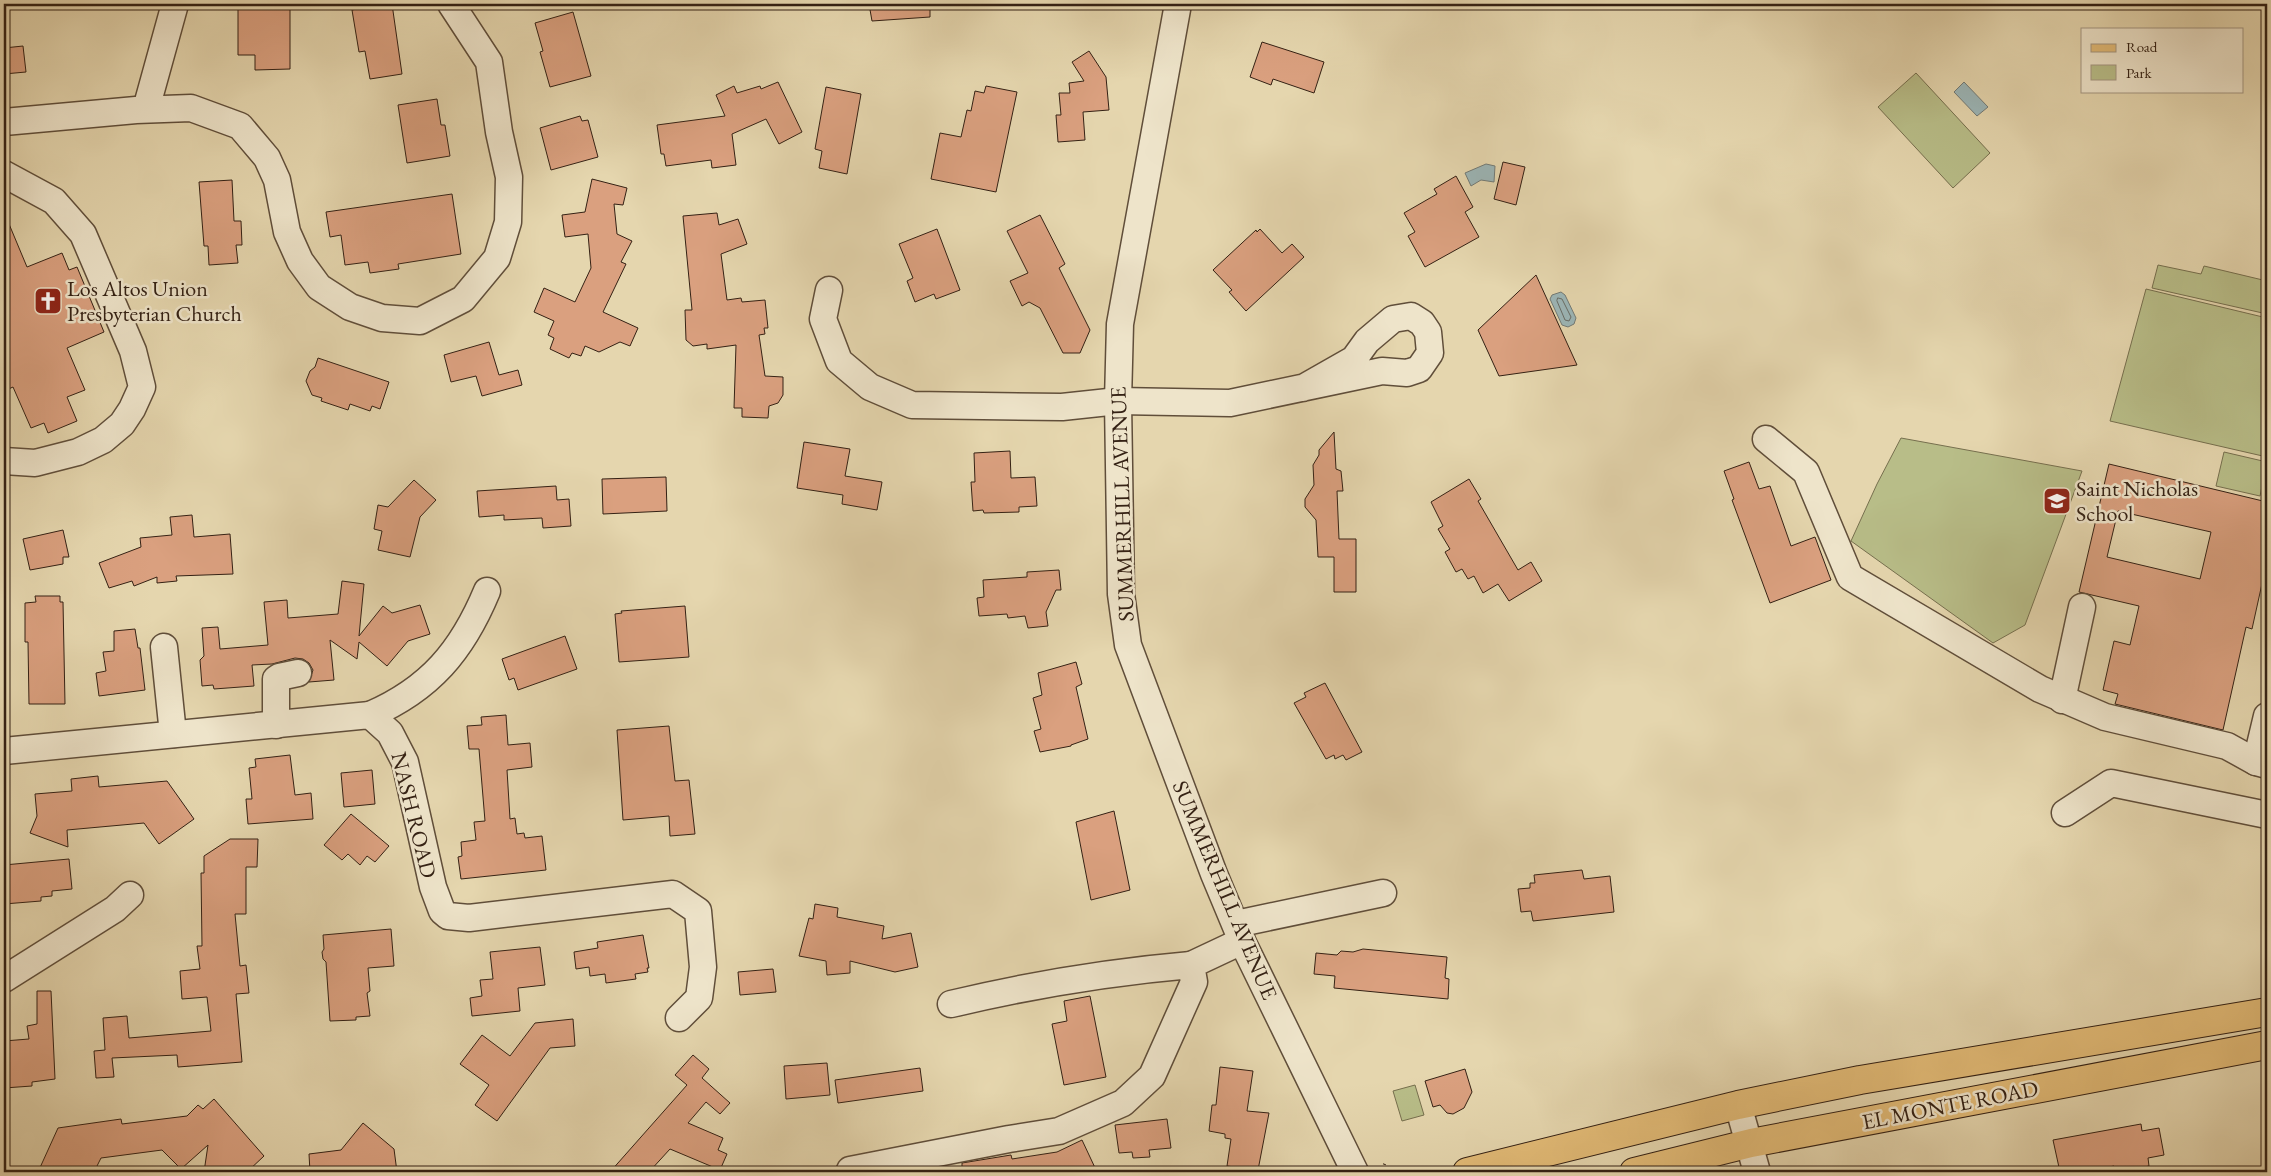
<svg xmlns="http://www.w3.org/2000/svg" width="2271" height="1176" viewBox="0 0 2271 1176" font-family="'EB Garamond',serif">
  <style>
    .green { fill: #b8bd88; stroke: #766f4e }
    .water { fill: #9cb6b7; stroke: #727a76 }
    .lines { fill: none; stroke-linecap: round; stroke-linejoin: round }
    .shore { stroke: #686c66; stroke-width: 1 }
    .building { fill: #daa07f; stroke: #342114; fill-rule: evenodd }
    .minor-casing { stroke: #604e3a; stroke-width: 29 }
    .major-casing { stroke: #342114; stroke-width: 30 }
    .path { stroke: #342114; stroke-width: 3; stroke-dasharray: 1 2.5; stroke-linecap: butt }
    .minor { stroke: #eee4ca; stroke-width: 26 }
    .major { stroke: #e2bb77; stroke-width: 28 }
    .labels { text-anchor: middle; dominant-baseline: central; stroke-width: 5; stroke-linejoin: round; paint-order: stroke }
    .poi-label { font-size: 22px; fill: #342114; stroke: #eee4ca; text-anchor: start }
    .street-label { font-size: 22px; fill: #342114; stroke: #eee4ca }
  </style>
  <rect width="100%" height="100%" fill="#e5d6ae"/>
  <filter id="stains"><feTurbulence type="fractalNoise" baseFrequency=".004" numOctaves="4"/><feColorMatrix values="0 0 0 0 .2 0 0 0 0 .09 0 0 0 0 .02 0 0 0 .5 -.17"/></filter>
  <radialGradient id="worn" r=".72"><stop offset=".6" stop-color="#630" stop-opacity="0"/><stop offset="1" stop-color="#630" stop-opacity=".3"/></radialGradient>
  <g class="green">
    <path d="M 1916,73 L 1990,153 L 1953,188 L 1878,107 Z"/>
    <path d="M 2158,265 L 2201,274 L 2204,266 L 2267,281 L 2267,314 L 2152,288 Z"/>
    <path d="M 2146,289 L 2267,318 L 2267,457 L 2110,421 Z"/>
    <path d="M 1901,438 L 2082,471 L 2025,625 L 1993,643 L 1851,541 L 1877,484 Z"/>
    <path d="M 2224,452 L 2267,462 L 2260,496 L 2216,486 Z"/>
    <path d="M 1415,1085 L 1424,1115 L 1402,1121 L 1393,1091 Z"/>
  </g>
  <g class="water">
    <path d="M 1964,82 L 1988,107 L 1977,116 L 1954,92 Z"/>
    <path d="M 1486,164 L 1495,166 L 1494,182 L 1481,180 L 1471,186 L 1465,173 Z"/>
    <path d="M 1561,292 L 1565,295 L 1576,318 L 1574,324 L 1568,327 L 1562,325 L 1550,299 L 1552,295 Z"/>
  </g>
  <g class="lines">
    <path class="shore" d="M 1558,298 L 1562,299 L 1571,317 L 1569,321 L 1565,320 L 1557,301 Z"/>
  </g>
  <g class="building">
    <path d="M 238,4 L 290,4 L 290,69 L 255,70 L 255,55 L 238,55 Z"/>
    <path d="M 357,4 L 392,4 L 402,74 L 370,79 L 365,51 L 359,52 L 352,10 L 357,9 Z"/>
    <path d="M 869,4 L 930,4 L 930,17 L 872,21 Z"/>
    <path d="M 573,12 L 591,76 L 550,87 L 540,52 L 543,51 L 535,23 Z"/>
    <path d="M 1262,42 L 1324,62 L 1314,93 L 1273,79 L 1271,85 L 1250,77 Z"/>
    <path d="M 23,46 L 26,72 L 4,74 L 4,48 Z"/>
    <path d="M 1089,51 L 1106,77 L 1109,110 L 1083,112 L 1085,140 L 1058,142 L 1056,115 L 1061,115 L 1059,93 L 1070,93 L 1069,83 L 1084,81 L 1072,62 Z"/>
    <path d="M 778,82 L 802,132 L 779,144 L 766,119 L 732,134 L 736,165 L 712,168 L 711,160 L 666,166 L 664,154 L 661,154 L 657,125 L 725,116 L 716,95 L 734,86 L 737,93 L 760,86 L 761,89 Z"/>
    <path d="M 986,86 L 1017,92 L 996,192 L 931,179 L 940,133 L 961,137 L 967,110 L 971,111 L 975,91 L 984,93 Z"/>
    <path d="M 826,87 L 861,94 L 847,174 L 819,168 L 822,151 L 815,149 Z"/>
    <path d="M 437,99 L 441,125 L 445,125 L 450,156 L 407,163 L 398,105 Z"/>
    <path d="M 580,116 L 582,121 L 588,120 L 598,157 L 551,170 L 540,128 Z"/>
    <path d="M 1503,162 L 1525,167 L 1516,205 L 1494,199 Z"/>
    <path d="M 1456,176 L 1473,207 L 1465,212 L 1479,237 L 1425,267 L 1408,236 L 1415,232 L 1404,213 L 1437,194 L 1434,189 Z"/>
    <path d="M 592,179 L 627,188 L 623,205 L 614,204 L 617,234 L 632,241 L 621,262 L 626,264 L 603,312 L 638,328 L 630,346 L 620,342 L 599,352 L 585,346 L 581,356 L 572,353 L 569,358 L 550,349 L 554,338 L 548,335 L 554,321 L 534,312 L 544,288 L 575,302 L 591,268 L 588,234 L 565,237 L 562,215 L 585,212 Z"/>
    <path d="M 232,180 L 234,221 L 241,221 L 242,245 L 236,245 L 238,263 L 209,265 L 208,246 L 204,246 L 199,182 Z"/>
    <path d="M 452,194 L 461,254 L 398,264 L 399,269 L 370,273 L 368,262 L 345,265 L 341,235 L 330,237 L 326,212 Z"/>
    <path d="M 4,212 L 27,267 L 62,253 L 69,270 L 77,267 L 104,332 L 67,348 L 85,390 L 67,397 L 77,421 L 48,433 L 44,423 L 31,428 L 13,387 L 4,391 Z"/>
    <path d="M 717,213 L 719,225 L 738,219 L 747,244 L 721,254 L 727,300 L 741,298 L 742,302 L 765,300 L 768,328 L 764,328 L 765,334 L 759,335 L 765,376 L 783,377 L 783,395 L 778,403 L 769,406 L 768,418 L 742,417 L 742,408 L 734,408 L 736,345 L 707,349 L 707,344 L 693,346 L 686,340 L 685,310 L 692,310 L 683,216 Z"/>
    <path d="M 1040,215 L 1065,264 L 1059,268 L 1090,330 L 1080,353 L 1063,353 L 1040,308 L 1029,302 L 1022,306 L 1010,281 L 1028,273 L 1007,231 Z"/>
    <path d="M 937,229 L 960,290 L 936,299 L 934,294 L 915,302 L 907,281 L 913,278 L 899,244 Z"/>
    <path d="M 1260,229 L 1282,253 L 1292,244 L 1304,257 L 1246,311 L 1229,292 L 1232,290 L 1213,270 L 1256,230 L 1257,232 Z"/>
    <path d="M 1536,275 L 1577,365 L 1499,376 L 1478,330 Z"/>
    <path d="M 489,342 L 499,375 L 518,370 L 522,385 L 482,396 L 476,376 L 451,382 L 444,355 Z"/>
    <path d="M 318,358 L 389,382 L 380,409 L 372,406 L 370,411 L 350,404 L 348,410 L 321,401 L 322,398 L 312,395 L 306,381 L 310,371 L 315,367 Z"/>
    <path d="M 1334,432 L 1336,469 L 1341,471 L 1343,491 L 1337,491 L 1339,539 L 1356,539 L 1356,592 L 1334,592 L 1334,557 L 1318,557 L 1316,520 L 1305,507 L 1305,499 L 1314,485 L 1313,465 L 1319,455 L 1319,450 Z"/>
    <path d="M 804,442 L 850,449 L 845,476 L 882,482 L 877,510 L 842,504 L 843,495 L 797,488 Z"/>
    <path d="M 1010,451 L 1011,478 L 1035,477 L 1037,506 L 1019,507 L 1019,512 L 984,513 L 983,510 L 973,511 L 971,482 L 975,482 L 974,453 Z"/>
    <path d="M 1749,462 L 1759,489 L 1770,486 L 1791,546 L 1815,537 L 1831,580 L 1770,603 L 1732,500 L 1734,499 L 1724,471 Z"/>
    <path d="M 2109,464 L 2267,502 L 2267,561 L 2252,629 L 2246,627 L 2223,730 L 2115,704 L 2118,694 L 2103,690 L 2114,641 L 2130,645 L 2139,606 L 2079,592 ZM 2118,511 L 2211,532 L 2200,579 L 2107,557 Z"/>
    <path d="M 666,477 L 667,511 L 603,514 L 602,479 Z"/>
    <path d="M 1469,479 L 1481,499 L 1478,501 L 1518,570 L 1531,562 L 1542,581 L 1509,601 L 1498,584 L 1483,593 L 1474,576 L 1468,579 L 1462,569 L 1456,572 L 1445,552 L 1450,549 L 1438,529 L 1443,526 L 1431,502 Z"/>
    <path d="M 414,480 L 436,500 L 420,517 L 410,557 L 378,550 L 382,531 L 374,529 L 378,505 L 388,507 Z"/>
    <path d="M 556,486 L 557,500 L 569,499 L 571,526 L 543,528 L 542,518 L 504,520 L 504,515 L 479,517 L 477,491 Z"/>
    <path d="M 192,515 L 194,537 L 230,534 L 233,574 L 176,576 L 177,581 L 157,583 L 157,577 L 134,586 L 132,581 L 109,588 L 99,563 L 141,547 L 140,538 L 172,535 L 170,517 Z"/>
    <path d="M 63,530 L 69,557 L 63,557 L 63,564 L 30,570 L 23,539 Z"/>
    <path d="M 1059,570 L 1061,590 L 1056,590 L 1046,612 L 1048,626 L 1028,628 L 1025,616 L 1008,618 L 1007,614 L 979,616 L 977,598 L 984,597 L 983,580 L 1027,577 L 1027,572 Z"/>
    <path d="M 342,581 L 364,584 L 359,636 L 383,606 L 392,613 L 420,605 L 430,634 L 408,641 L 387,666 L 359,642 L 357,659 L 330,640 L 334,680 L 309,682 L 313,670 L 309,663 L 303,659 L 295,658 L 272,664 L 252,665 L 254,686 L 214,689 L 213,685 L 202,686 L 200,660 L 204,656 L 202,628 L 218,627 L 220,649 L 268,645 L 264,602 L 287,600 L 288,618 L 338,614 Z"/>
    <path d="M 35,596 L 60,596 L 60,602 L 63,602 L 65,704 L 29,704 L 28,642 L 25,642 L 25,603 L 36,602 Z"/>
    <path d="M 685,606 L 689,657 L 619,662 L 615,614 L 622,613 L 621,611 Z"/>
    <path d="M 135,629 L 138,648 L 140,648 L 145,690 L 99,696 L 96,673 L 106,671 L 103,652 L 114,651 L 114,631 Z"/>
    <path d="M 565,636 L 577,669 L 518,690 L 514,678 L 509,680 L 502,659 Z"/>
    <path d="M 1076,662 L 1082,684 L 1076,687 L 1088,739 L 1071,745 L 1071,746 L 1040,752 L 1034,731 L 1041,729 L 1033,698 L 1042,695 L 1038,673 Z"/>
    <path d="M 1325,683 L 1362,752 L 1346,760 L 1343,755 L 1335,759 L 1334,755 L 1326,759 L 1294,703 L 1306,697 L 1304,693 Z"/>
    <path d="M 506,715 L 508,745 L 530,743 L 532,767 L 507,770 L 510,819 L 515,818 L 517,834 L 524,833 L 525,838 L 542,836 L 546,870 L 461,879 L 458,857 L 462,856 L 461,842 L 476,840 L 474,822 L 485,821 L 479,749 L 469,749 L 467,726 L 482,725 L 481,717 Z"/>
    <path d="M 669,726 L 675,781 L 689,780 L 695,834 L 670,836 L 669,816 L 623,820 L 617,730 Z"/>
    <path d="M 290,755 L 295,795 L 311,793 L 313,819 L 248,824 L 246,799 L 252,799 L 249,768 L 256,767 L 255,759 Z"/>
    <path d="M 372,770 L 375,804 L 344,807 L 341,773 Z"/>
    <path d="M 98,776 L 99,787 L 167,781 L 194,819 L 159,844 L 144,823 L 67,830 L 68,847 L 30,833 L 37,816 L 35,794 L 72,791 L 71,779 Z"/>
    <path d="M 1114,811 L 1130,890 L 1091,900 L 1076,822 Z"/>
    <path d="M 351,814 L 389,846 L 375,862 L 367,856 L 360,865 L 348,854 L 342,860 L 324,845 Z"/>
    <path d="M 230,839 L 258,839 L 257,867 L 246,867 L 246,914 L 235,914 L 240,966 L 246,965 L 249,993 L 236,994 L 242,1062 L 178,1067 L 177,1055 L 112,1058 L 114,1077 L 96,1078 L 94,1051 L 105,1050 L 103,1018 L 127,1016 L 129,1038 L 211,1031 L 207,997 L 182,999 L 180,971 L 200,969 L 197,946 L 202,946 L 201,873 L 204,873 L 204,856 Z"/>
    <path d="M 69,859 L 72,889 L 52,891 L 52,896 L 41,897 L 41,901 L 4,904 L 4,865 Z"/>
    <path d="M 1582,870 L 1584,879 L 1610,876 L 1614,912 L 1533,921 L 1531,911 L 1521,912 L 1518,889 L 1530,888 L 1530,883 L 1535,883 L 1534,875 Z"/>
    <path d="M 815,904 L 838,908 L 837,917 L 884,926 L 882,939 L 911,933 L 918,967 L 895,972 L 850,961 L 850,973 L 827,975 L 826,961 L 799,956 L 809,918 L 813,919 Z"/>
    <path d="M 391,929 L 394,966 L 368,968 L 370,991 L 367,993 L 370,1016 L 356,1017 L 356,1020 L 330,1021 L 326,962 L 323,959 L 322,952 L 324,949 L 323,935 Z"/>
    <path d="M 643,935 L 649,968 L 647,968 L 648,972 L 635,974 L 636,979 L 606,983 L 605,974 L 590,976 L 589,967 L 576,969 L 574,952 L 598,948 L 597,942 Z"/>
    <path d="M 540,947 L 545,985 L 518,988 L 520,1011 L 472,1016 L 470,998 L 482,996 L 480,980 L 493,979 L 490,952 Z"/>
    <path d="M 1363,949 L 1447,957 L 1445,978 L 1449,979 L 1448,999 L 1334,988 L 1335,976 L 1314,974 L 1316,953 L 1337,955 L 1341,951 L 1353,952 Z"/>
    <path d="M 773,969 L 776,992 L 740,995 L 738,972 Z"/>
    <path d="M 37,991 L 51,991 L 55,1079 L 32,1082 L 32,1086 L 4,1088 L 4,1041 L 29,1039 L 27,1026 L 37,1024 Z"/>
    <path d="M 1090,996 L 1106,1077 L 1064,1085 L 1052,1024 L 1067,1021 L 1064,1001 Z"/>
    <path d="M 573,1019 L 575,1046 L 550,1048 L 497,1121 L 475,1105 L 489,1085 L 460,1064 L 482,1035 L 510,1056 L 535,1023 Z"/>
    <path d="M 693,1055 L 709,1069 L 702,1078 L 730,1103 L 720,1114 L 706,1102 L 688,1123 L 723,1138 L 718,1150 L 727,1154 L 720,1170 L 670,1149 L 649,1172 L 610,1172 L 687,1085 L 675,1075 Z"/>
    <path d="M 827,1063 L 830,1095 L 786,1099 L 784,1066 Z"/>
    <path d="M 1220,1067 L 1253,1071 L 1247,1111 L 1269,1113 L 1258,1170 L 1227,1166 L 1231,1139 L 1225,1138 L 1225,1134 L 1209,1131 L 1212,1105 L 1216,1105 Z"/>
    <path d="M 920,1068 L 923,1091 L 838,1103 L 835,1080 Z"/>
    <path d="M 1465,1069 L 1472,1092 L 1464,1108 L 1453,1114 L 1447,1113 L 1440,1105 L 1433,1107 L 1425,1081 Z"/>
    <path d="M 214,1099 L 264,1156 L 247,1172 L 204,1172 L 208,1145 L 181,1169 L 162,1150 L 101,1158 L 94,1172 L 38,1172 L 58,1128 L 121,1119 L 122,1124 L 187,1116 L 198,1105 L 203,1109 Z"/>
    <path d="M 1167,1119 L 1171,1148 L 1149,1150 L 1150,1157 L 1133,1158 L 1132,1152 L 1119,1153 L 1115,1125 Z"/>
    <path d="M 363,1123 L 394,1149 L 397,1172 L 310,1172 L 309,1154 L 341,1150 Z"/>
    <path d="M 2141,1124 L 2142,1131 L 2159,1128 L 2164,1155 L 2148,1158 L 2149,1166 L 2117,1172 L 2115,1172 L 2114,1166 L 2081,1172 L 2060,1172 L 2053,1140 Z"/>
    <path d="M 1082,1140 L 1097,1172 L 962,1172 L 962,1163 L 1011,1155 L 1012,1159 L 1057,1152 Z"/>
  </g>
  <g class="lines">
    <defs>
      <g id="minor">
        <path d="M 1178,4 L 1120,324 L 1118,401 L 1121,594 L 1128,645 L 1214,874 L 1242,941 L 1355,1172"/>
        <path d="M 146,109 L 175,4"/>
        <path d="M 4,122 L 136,110 L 191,108 L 240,126 L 267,158 L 277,180 L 287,232 L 300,261 L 319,287 L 350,307 L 382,318 L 420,321 L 463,299 L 497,258 L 508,222 L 509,177 L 499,132 L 489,62 L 451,4"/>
        <path d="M 4,174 L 54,201 L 83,234 L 133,351 L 142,387 L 132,409 L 122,424 L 103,440 L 78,452 L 35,463 L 4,461"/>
        <path d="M 829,290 L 823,319 L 839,361 L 870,387 L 912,405 L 1062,407 L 1118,401 L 1230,403 L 1382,371 L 1407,373 L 1419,369 L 1430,353 L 1428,332 L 1422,323 L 1411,316 L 1393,319 L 1367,341 L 1354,359 L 1303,388"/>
        <path d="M 1766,439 L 1806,472 L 1850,577 L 2040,689 L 2105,717 L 2227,746 L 2256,762 L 2267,765"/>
        <path d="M 164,647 L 173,734"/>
        <path d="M 2062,700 L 2082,607"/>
        <path d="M 370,715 C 430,689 462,651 487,591"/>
        <path d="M 276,725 L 276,679 L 279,677 L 298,673"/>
        <path d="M 4,751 L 370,715 L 390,733 L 405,762 L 433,887 L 442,911 L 448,916 L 469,918 L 673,894 L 698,911 L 703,967 L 699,998 L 679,1018"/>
        <path d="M 2256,762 L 2267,716"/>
        <path d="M 2065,813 L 2111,783 L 2267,815"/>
        <path d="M 1236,924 L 1383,893"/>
        <path d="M 4,979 L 115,909 L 130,895"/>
        <path d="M 951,1004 C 1031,985 1110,972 1191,965"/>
        <path d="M 1738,1105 L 1757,1172"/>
        <path d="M 850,1170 L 1009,1139 L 1059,1131 L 1123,1103 L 1152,1076 L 1194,982 L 1191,965 L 1242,941"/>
      </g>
      <g id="major">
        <path d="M 1467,1172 L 1738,1105 L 1860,1080 L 2267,1012"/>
        <path d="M 1634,1172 L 1751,1143 L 2267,1045"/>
      </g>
    </defs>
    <use href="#minor" class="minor-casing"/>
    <use href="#major" class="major-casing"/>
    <path class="path" d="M 1383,1168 L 1385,1163"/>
    <use href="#minor" class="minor"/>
    <use href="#major" class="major"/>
  </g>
  <defs>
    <symbol id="church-square" viewBox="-11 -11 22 22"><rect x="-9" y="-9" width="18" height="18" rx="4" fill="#8f2418" stroke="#eee4ca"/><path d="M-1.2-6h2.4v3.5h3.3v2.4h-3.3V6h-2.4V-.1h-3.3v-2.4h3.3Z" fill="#fff"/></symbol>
    <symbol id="school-square" viewBox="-11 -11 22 22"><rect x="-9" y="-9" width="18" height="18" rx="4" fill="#8f2418" stroke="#eee4ca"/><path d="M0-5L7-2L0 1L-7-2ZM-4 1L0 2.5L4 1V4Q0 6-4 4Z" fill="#fff"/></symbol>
  </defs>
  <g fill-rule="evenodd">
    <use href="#church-square" x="32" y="285" width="32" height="32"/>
    <use href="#school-square" x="2041" y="485" width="32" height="32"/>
  </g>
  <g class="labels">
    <g class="poi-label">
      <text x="67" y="288">Los Altos Union<tspan x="67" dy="25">Presbyterian Church</tspan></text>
      <text x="2076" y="488">Saint Nicholas<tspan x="2076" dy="25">School</tspan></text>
    </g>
    <g class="street-label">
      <text transform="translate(1122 504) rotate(-92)">SUMMERHILL AVENUE</text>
      <text transform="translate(414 815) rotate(76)">NASH ROAD</text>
      <text transform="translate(1225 890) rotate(67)">SUMMERHILL AVENUE</text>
      <text transform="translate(1950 1105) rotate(-11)">EL MONTE ROAD</text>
    </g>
  </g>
  <rect width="2271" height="1176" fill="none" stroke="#e5d6ae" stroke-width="20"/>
  <rect x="5" y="5" width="2261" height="1166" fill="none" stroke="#342114" stroke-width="2.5"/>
  <rect x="10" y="10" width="2251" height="1156" fill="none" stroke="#342114"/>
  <rect x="2081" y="28" width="162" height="65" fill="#eee4ca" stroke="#a49681"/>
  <rect x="2091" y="44" width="25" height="8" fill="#e2bb77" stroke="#a49681"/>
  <text x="2126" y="52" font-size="15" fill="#342114">Road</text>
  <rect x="2091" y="65" width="25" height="15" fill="#b8bd88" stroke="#a49681"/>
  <text x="2126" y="78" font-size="15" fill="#342114">Park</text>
  <rect width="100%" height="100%" filter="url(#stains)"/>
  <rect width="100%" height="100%" fill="url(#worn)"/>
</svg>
